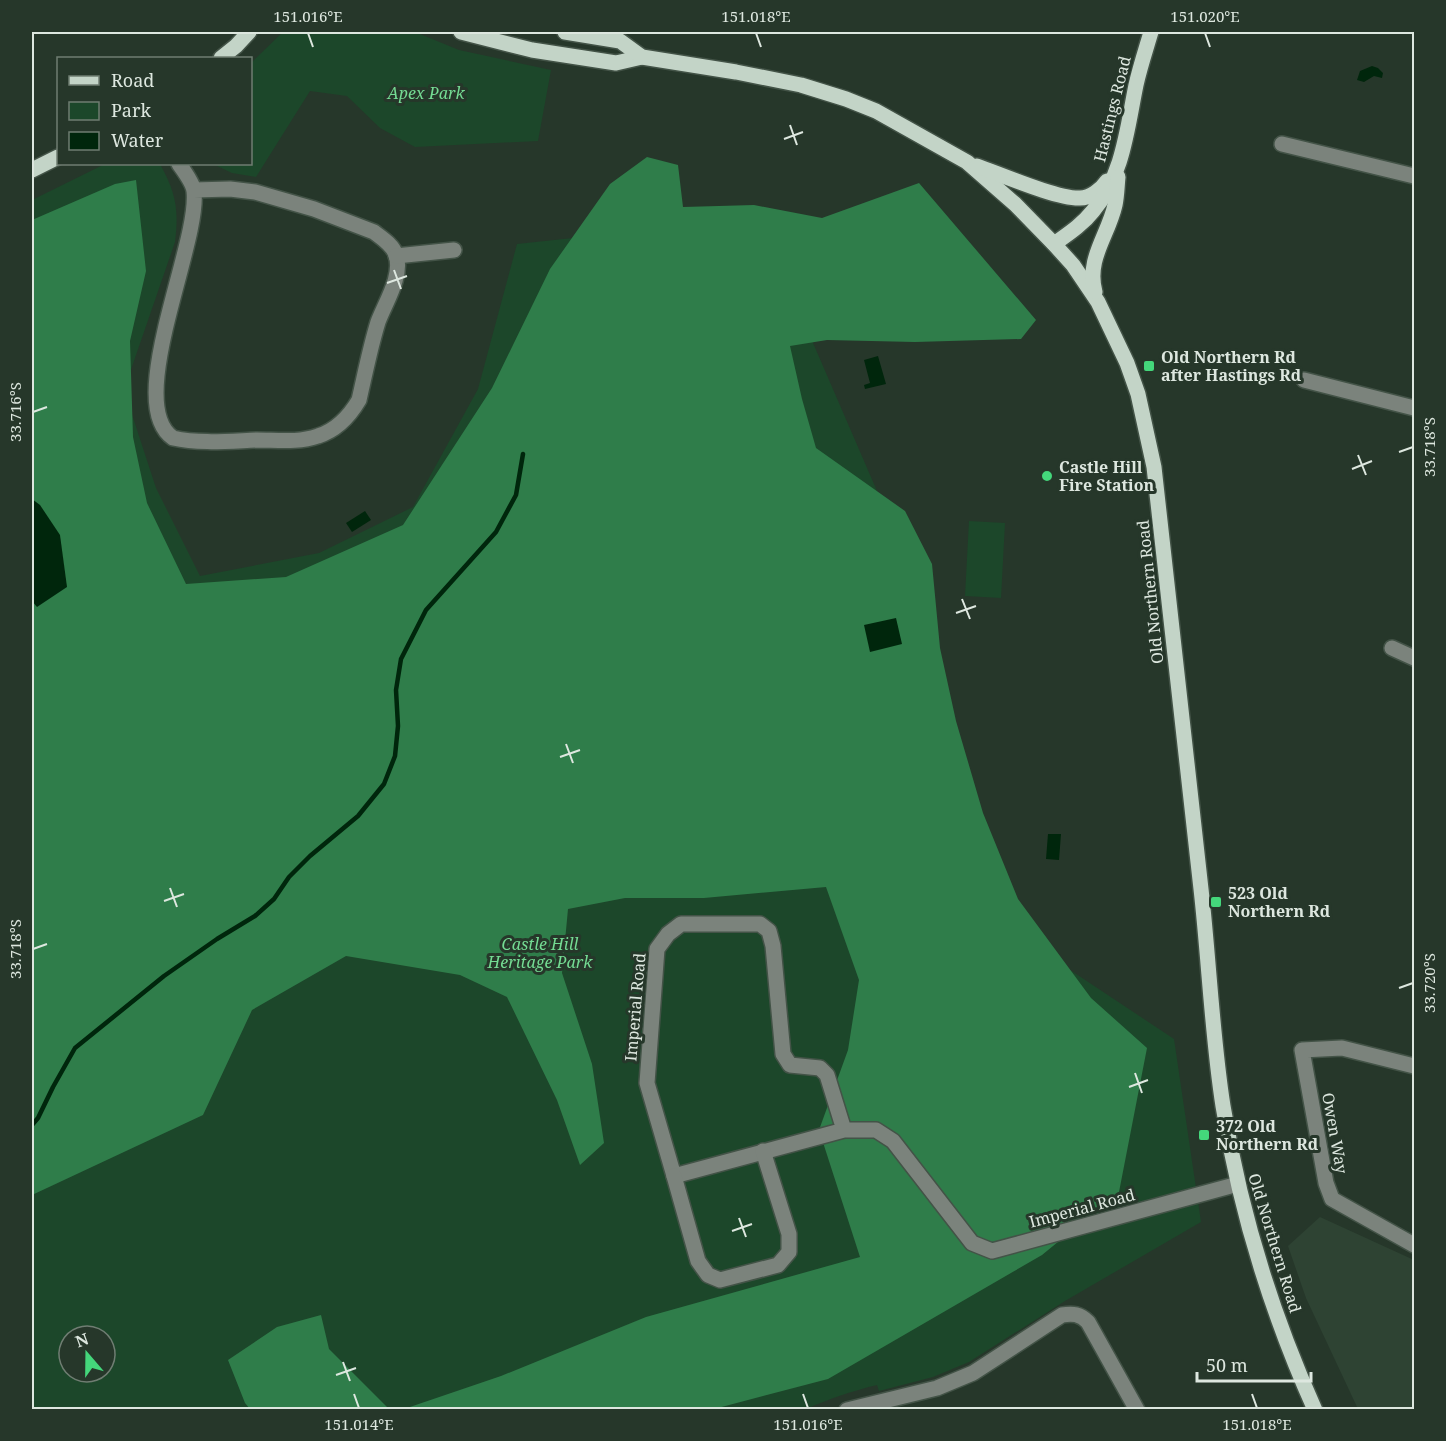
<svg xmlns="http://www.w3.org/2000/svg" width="1446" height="1441" viewBox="0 0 1446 1441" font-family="'Noto Serif',serif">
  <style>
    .built { fill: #2e4333 }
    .green { fill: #1c472a; fill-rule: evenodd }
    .forest { fill: #2f7d4a }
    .water { fill: #00260c }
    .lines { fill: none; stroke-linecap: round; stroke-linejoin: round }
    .stream { stroke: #00260c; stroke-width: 4.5 }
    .minor-casing { stroke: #435347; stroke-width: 18 }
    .major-casing { stroke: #435347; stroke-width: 18 }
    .minor { stroke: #7b837c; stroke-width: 15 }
    .major { stroke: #c3d4c7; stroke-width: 15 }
    .ticks { fill: none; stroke: #dde7df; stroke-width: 2 }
    .poi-dot { fill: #44d77b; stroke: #26372a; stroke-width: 2 }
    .labels { text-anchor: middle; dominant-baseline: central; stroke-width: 6; stroke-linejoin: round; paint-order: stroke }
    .park-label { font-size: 16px; font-style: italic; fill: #74db93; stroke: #26372a }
    .street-label { font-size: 16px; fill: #dde7df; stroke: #26372a }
    .poi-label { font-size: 16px; font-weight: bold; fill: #dde7df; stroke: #26372a; text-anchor: start }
    .neatline { fill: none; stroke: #dde7df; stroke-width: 2 }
    .ticks-label { font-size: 15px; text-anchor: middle; fill: #dde7df }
  </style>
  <rect width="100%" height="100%" fill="#26372a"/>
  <path class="built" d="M 1320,1217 L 1414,1260 L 1414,1409 L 1358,1409 L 1306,1298 L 1288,1246 Z"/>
  <g class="green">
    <path d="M 283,32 L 415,32 L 459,50 L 551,70 L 538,141 L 415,147 L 380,128 L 347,96 L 310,91 L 256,177 L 232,173 L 213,164 L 250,164 L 251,63 Z"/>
    <path d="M 105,164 L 160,164 C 176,193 179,209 175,242 L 124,390 L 156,488 L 200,576 L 319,553 L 413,507 L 478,389 L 517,244 L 759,218 L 877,491 L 1010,930 L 1174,1039 L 1201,1222 L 1065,1301 L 969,1362 L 933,1377 L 879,1391 L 877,1385 C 852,1391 829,1399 806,1409 L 32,1409 L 32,200 ZM 69,1336 L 105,1336 L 105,1372 L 69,1372 Z"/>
    <path d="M 969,521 L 1005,523 L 1001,598 L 965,596 Z"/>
  </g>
  <g class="forest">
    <path d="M 647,157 L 678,165 L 683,207 L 754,205 L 822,218 L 919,183 L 1036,320 L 1021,339 L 915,342 L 827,340 L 790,346 L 802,399 L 816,448 L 905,511 L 932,564 L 940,648 L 956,721 L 983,813 L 1018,899 L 1091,998 L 1147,1048 L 1119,1192 L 1042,1255 L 828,1379 L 714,1409 L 404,1409 L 501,1376 L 646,1317 L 860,1257 L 819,1130 L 848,1050 L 859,980 L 826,887 L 704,898 L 625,898 L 568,909 L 562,973 L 592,1064 L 604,1143 L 580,1165 L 557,1100 L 507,997 L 460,975 L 346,956 L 252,1010 L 203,1115 L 32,1195 L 32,220 L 115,184 L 136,180 L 146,271 L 130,341 L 133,437 L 147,503 L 186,584 L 286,577 L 403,525 L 492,388 L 550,269 L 610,184 Z"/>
    <path d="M 321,1315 L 329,1349 L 389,1409 L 250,1409 L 245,1403 L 228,1360 L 277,1327 Z"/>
  </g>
  <g class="water">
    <path d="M 1372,66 L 1378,68 L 1383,73 L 1382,78 L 1374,76 L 1364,82 L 1357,80 L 1360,71 Z"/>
    <path d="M 878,356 L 886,384 L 865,389 L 864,385 L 870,383 L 864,360 Z"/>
    <path d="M 32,499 L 40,505 L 60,535 L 67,587 L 37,607 L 32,601 Z"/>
    <path d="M 365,511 L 371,520 L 352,532 L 346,523 Z"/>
    <path d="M 896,618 L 902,644 L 870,652 L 864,625 Z"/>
    <path d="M 1048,834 L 1061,834 L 1059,860 L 1046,859 Z"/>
  </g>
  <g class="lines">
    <path class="stream" d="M 32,1125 L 38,1118 L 53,1087 L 75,1048 L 164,976 L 217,939 L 255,916 L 274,899 L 289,877 L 310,856 L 358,816 L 384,784 L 395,756 L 398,726 L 396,690 L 401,659 L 426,610 L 496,532 L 516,495 L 523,454"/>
    <defs>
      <g id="minor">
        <path d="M 1282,144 L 1414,176"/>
        <path d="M 179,164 C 184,171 193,183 194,191 C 200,244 123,404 173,438 C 200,444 230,441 257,440 C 277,440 298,443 318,436 C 337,430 349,417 359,400 C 365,374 370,348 378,322 C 385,303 403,276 396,255 C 393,245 382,238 374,232 L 314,209 L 255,192 L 230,189 L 194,190"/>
        <path d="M 396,256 L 454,250"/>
        <path d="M 1304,380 L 1414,408"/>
        <path d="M 1392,648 L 1414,658"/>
        <path d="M 1414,1066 L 1342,1048 L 1302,1050 L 1326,1183 L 1332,1199 L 1414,1245"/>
        <path d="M 844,1130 L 827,1075 L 820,1068 L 790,1065 L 783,1054 L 773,946 L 769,931 L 760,924 L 681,924 L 668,934 L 657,949 L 647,1083 L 674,1176 L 844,1130 L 876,1130 L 893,1141 L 972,1243 L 992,1251 L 1238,1184"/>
        <path d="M 674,1176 L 698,1261 L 708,1275 L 720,1280 L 778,1265 L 789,1252 L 789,1234 L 763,1151"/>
        <path d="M 847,1410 L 937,1388 L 973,1373 L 1062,1315 C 1073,1313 1080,1314 1088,1322 L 1137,1410"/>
      </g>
      <g id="major">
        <path d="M 461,32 L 532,50 L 616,63 L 642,57"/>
        <path d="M 565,32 L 620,41 L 642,57 L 736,72 L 801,85 L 846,99 L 876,111 L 967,162 L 1015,204 L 1054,244 L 1073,265 L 1098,302 L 1127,363 L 1138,394 L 1154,467 C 1171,608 1186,749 1201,889 C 1209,960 1212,1036 1223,1106 C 1240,1211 1271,1312 1315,1410"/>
        <path d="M 221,58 L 236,46 L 249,32"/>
        <path d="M 977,166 C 1000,174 1057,199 1080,198 C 1090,198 1101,190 1107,181"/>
        <path d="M 32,170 L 58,157"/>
        <path d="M 1054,244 C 1068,234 1082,225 1093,211 C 1123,176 1127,129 1136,85 C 1140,67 1146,49 1151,32"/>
        <path d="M 1095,292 C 1086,259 1108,236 1115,205 C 1117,196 1117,186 1118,177"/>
      </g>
    </defs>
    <use href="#minor" class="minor-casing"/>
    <use href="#major" class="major-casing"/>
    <use href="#minor" class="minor"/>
    <use href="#major" class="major"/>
  </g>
  <path class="ticks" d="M 308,33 L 313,47M 756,33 L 761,47M 1205,33 L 1210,47M 790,125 L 797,145M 784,139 L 803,132M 394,270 L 401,289M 387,283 L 407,276M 33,412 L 47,407M 1399,452 L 1413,447M 1358,455 L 1366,475M 1352,469 L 1372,461M 962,599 L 970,619M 956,613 L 976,606M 566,744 L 573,763M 560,757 L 580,750M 170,888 L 177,907M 164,901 L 184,894M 33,949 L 47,944M 1399,988 L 1413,983M 1135,1073 L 1142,1093M 1129,1087 L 1148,1080M 739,1218 L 746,1237M 732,1231 L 752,1224M 343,1362 L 350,1381M 336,1375 L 356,1368M 354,1394 L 359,1408M 803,1394 L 808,1408M 1252,1394 L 1257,1408"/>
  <g class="poi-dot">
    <rect x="1143" y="360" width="12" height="12" rx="3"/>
    <circle cx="1047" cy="476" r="6"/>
    <rect x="1210" y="896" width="12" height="12" rx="3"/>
    <rect x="1198" y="1129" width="12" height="12" rx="3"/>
  </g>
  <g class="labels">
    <g class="park-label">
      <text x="426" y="93">Apex Park</text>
      <text x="540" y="944">Castle Hill<tspan x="540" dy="18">Heritage Park</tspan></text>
    </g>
    <g class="street-label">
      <text transform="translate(1112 109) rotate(-76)">Hastings Road</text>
      <text transform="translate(1150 592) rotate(-96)">Old Northern Road</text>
      <text transform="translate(635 1007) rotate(-85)">Imperial Road</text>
      <text transform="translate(1335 1133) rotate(80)">Owen Way</text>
      <text transform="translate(1082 1208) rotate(-15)">Imperial Road</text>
      <text transform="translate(1275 1243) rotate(73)">Old Northern Road</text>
    </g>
    <g class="poi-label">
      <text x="1161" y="357">Old Northern Rd<tspan x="1161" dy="18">after Hastings Rd</tspan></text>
      <text x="1059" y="467">Castle Hill<tspan x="1059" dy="18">Fire Station</tspan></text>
      <text x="1228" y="893">523 Old<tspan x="1228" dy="18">Northern Rd</tspan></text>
      <text x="1216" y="1126">372 Old<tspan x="1216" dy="18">Northern Rd</tspan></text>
    </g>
  </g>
  <rect width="1446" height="1441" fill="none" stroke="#26372a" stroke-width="66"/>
  <rect x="57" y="57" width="195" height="108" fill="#26372a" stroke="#6f7d72" stroke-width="1.5"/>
  <rect x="69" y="76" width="30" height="9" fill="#c3d4c7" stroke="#6f7d72" stroke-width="1.5"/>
  <text x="111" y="87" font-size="18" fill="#dde7df">Road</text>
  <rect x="69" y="102" width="30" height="18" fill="#1c472a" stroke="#6f7d72" stroke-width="1.5"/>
  <text x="111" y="117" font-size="18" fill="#dde7df">Park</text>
  <rect x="69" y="132" width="30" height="18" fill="#00260c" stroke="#6f7d72" stroke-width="1.5"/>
  <text x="111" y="147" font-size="18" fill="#dde7df">Water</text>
  <g transform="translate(87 1354) rotate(340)"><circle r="28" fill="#26372a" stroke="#6f7d72" stroke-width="1.5"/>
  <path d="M0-4.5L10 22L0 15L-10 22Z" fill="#44d77b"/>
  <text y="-9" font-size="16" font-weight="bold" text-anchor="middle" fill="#dde7df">N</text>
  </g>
  <path d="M1197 1372v9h114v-9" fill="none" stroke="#dde7df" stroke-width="3"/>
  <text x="1206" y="1372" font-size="18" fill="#dde7df" stroke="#26372a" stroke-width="4.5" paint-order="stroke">50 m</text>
  <rect x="33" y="33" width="1380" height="1375" class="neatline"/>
  <g class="ticks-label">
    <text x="308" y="22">151.016°E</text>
    <text x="756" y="22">151.018°E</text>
    <text x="1205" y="22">151.020°E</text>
    <text transform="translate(16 412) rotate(-90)" y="5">33.716°S</text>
    <text transform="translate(1430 447) rotate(-90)" y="5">33.718°S</text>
    <text transform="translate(16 949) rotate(-90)" y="5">33.718°S</text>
    <text transform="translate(1430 983) rotate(-90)" y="5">33.720°S</text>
    <text x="359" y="1430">151.014°E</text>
    <text x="808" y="1430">151.016°E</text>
    <text x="1257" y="1430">151.018°E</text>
  </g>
</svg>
